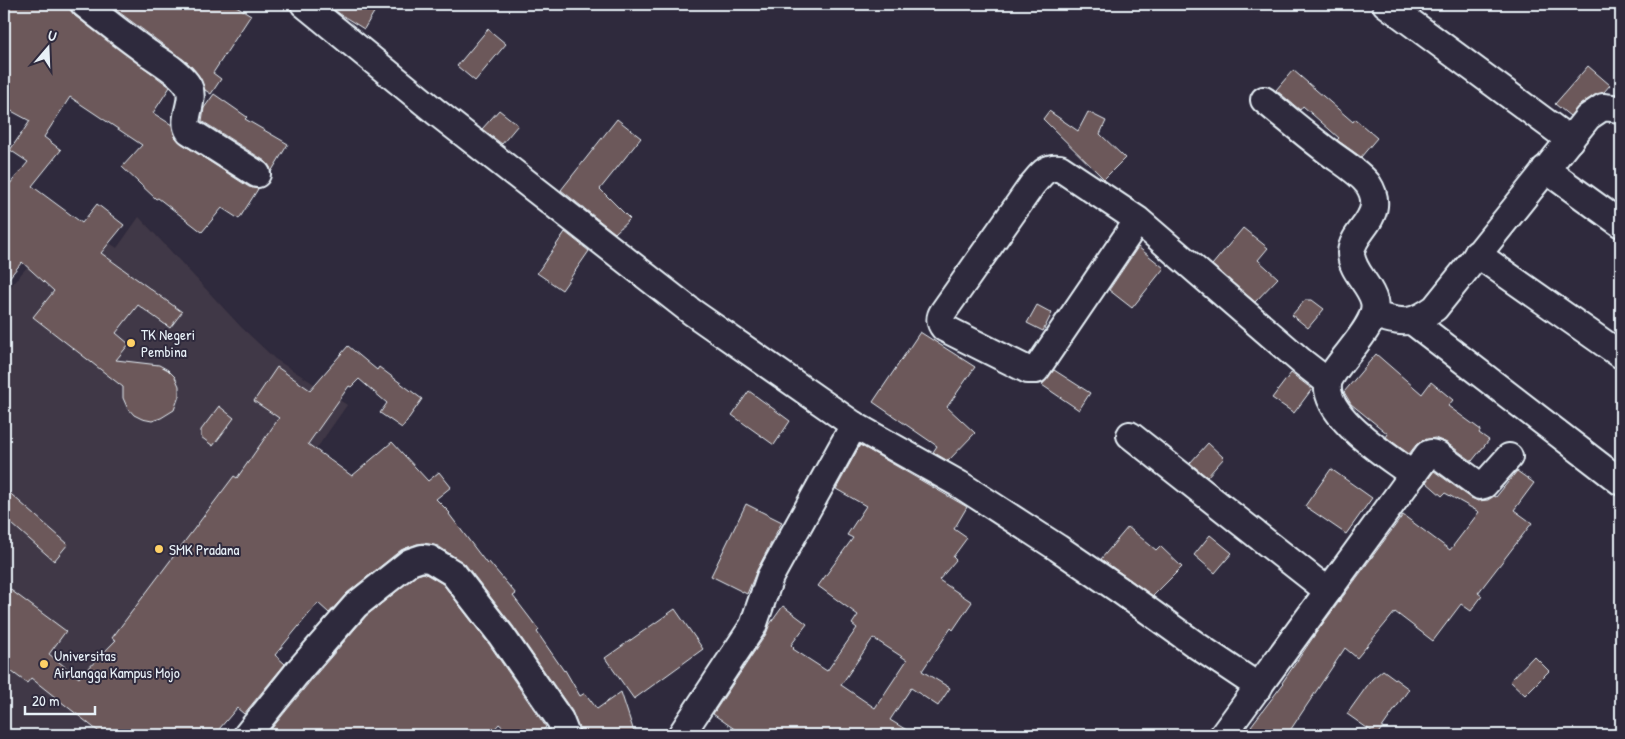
<svg xmlns="http://www.w3.org/2000/svg" width="1625" height="739" viewBox="0 0 1625 739" font-family="'Patrick Hand',sans-serif">
  <style>
    .built { fill: #413846 }
    .building { fill: #6c585a; stroke: #e8f1f8; fill-rule: evenodd }
    .lines { fill: none; stroke-linecap: round; stroke-linejoin: round }
    .minor-casing { stroke: #e8f1f8; stroke-width: 30 }
    .minor { stroke: #2f2a3d; stroke-width: 26 }
    .poi-dot { fill: #ffd166; stroke: #2f2a3d; stroke-width: 2 }
    .labels { text-anchor: middle; dominant-baseline: central; stroke-width: 4; stroke-linejoin: round; paint-order: stroke }
    .poi-label { font-size: 15px; fill: #e8f1f8; stroke: #2f2a3d; text-anchor: start }
  </style>
  <rect width="100%" height="100%" fill="#2f2a3d"/>
  <filter id="ink" filterUnits="userSpaceOnUse"><feTurbulence type="fractalNoise" baseFrequency=".02" numOctaves="2"/><feDisplacementMap in="SourceGraphic" scale="10" xChannelSelector="R" yChannelSelector="G"/><feConvolveMatrix kernelMatrix="1 2 1 2 8 2 1 2 1" color-interpolation-filters="sRGB"/></filter>
  <g filter="url(#ink)">
    <path class="built" d="M 70,217 L 117,248 L 139,217 L 241,327 L 275,359 L 347,405 L 116,735 L 4,735 L 4,294 Z"/>
    <g class="building">
      <path d="M 4,4 L 69,4 L 70,10 L 75,16 L 170,87 L 153,113 L 172,125 L 175,137 L 181,143 L 249,187 L 258,189 L 239,219 L 222,208 L 202,232 L 158,198 L 156,199 L 122,167 L 142,145 L 70,97 L 44,137 L 61,150 L 32,186 L 82,223 L 97,204 L 124,225 L 101,253 L 182,312 L 170,328 L 138,305 L 116,333 L 129,344 L 116,360 L 159,365 L 168,370 L 175,377 L 179,386 L 179,396 L 174,410 L 161,418 L 152,421 L 142,419 L 134,415 L 127,407 L 123,398 L 123,387 L 33,317 L 54,291 L 22,262 L 4,284 L 4,191 L 28,162 L 10,150 L 30,121 L 4,107 Z"/>
      <path d="M 108,4 L 233,4 L 251,15 L 213,73 L 221,79 L 211,94 L 205,90 L 200,77 L 189,64 Z"/>
      <path d="M 327,4 L 379,4 L 364,29 L 340,14 Z"/>
      <path d="M 488,29 L 506,44 L 475,81 L 457,66 Z"/>
      <path d="M 1588,66 L 1610,85 L 1604,92 L 1595,95 L 1580,105 L 1570,116 L 1555,104 Z"/>
      <path d="M 1293,70 L 1353,122 L 1355,119 L 1377,138 L 1361,157 L 1337,140 L 1339,138 L 1303,106 L 1300,110 L 1276,90 Z"/>
      <path d="M 214,94 L 247,117 L 245,119 L 288,144 L 271,172 L 270,167 L 265,161 L 202,121 L 204,108 Z"/>
      <path d="M 499,110 L 518,125 L 502,144 L 482,129 Z"/>
      <path d="M 1049,111 L 1078,131 L 1088,112 L 1106,121 L 1100,134 L 1125,158 L 1104,179 L 1043,119 Z"/>
      <path d="M 617,119 L 641,138 L 600,189 L 630,219 L 615,233 L 561,190 Z"/>
      <path d="M 1243,228 L 1268,248 L 1258,260 L 1278,278 L 1255,302 L 1212,265 Z"/>
      <path d="M 565,232 L 589,251 L 562,290 L 537,273 Z"/>
      <path d="M 1138,247 L 1164,268 L 1132,308 L 1109,290 Z"/>
      <path d="M 1305,300 L 1312,300 L 1324,309 L 1308,328 L 1292,315 Z"/>
      <path d="M 1037,305 L 1052,313 L 1043,331 L 1027,323 Z"/>
      <path d="M 920,332 L 975,367 L 947,407 L 975,433 L 948,461 L 933,452 L 937,446 L 873,402 Z"/>
      <path d="M 348,346 L 377,370 L 379,367 L 422,399 L 402,428 L 380,413 L 387,403 L 359,379 L 351,387 L 349,386 L 308,444 L 352,476 L 392,442 L 428,481 L 439,472 L 451,487 L 436,499 L 450,513 L 449,514 L 487,564 L 489,562 L 516,594 L 513,596 L 539,630 L 537,632 L 564,671 L 565,670 L 580,696 L 585,693 L 597,709 L 621,692 L 635,735 L 581,735 L 572,711 L 513,626 L 465,564 L 438,546 L 424,543 L 417,544 L 401,550 L 347,593 L 329,613 L 318,603 L 275,655 L 285,664 L 244,714 L 237,708 L 214,735 L 103,735 L 31,678 L 27,683 L 4,666 L 4,585 L 66,631 L 49,654 L 79,678 L 116,640 L 112,638 L 234,476 L 237,478 L 279,418 L 254,401 L 277,367 L 310,390 Z"/>
      <path d="M 1376,354 L 1422,394 L 1431,382 L 1453,400 L 1448,406 L 1481,430 L 1479,433 L 1489,440 L 1472,461 L 1447,443 L 1435,438 L 1423,440 L 1416,445 L 1409,454 L 1386,437 L 1388,434 L 1351,404 L 1344,392 Z"/>
      <path d="M 1054,370 L 1090,393 L 1079,410 L 1042,385 Z"/>
      <path d="M 1291,373 L 1312,389 L 1294,413 L 1272,398 Z"/>
      <path d="M 749,391 L 790,421 L 774,445 L 732,415 Z"/>
      <path d="M 219,406 L 234,418 L 213,446 L 201,437 L 201,430 Z"/>
      <path d="M 1208,443 L 1224,458 L 1207,477 L 1190,463 Z"/>
      <path d="M 860,445 L 967,507 L 954,529 L 967,538 L 953,557 L 956,560 L 939,580 L 972,602 L 953,630 L 951,628 L 922,671 L 950,688 L 938,706 L 911,688 L 890,720 L 915,735 L 743,735 L 713,714 L 766,634 L 770,624 L 783,606 L 807,624 L 791,645 L 794,648 L 793,649 L 827,671 L 857,628 L 852,624 L 858,615 L 818,586 L 853,538 L 847,535 L 866,506 L 836,489 ZM 873,638 L 907,660 L 875,708 L 841,685 Z"/>
      <path d="M 1331,469 L 1372,498 L 1346,534 L 1305,506 Z"/>
      <path d="M 1434,471 L 1471,498 L 1478,501 L 1488,500 L 1494,496 L 1496,497 L 1517,471 L 1534,483 L 1514,510 L 1532,523 L 1478,593 L 1482,596 L 1471,611 L 1461,604 L 1433,641 L 1395,612 L 1357,658 L 1345,648 L 1287,735 L 1263,735 L 1251,726 L 1283,684 L 1282,683 L 1316,633 L 1403,515 L 1450,550 L 1479,512 L 1445,493 L 1442,496 L 1426,482 Z"/>
      <path d="M 4,488 L 68,544 L 54,561 L 4,517 Z"/>
      <path d="M 746,504 L 782,522 L 757,570 L 747,594 L 711,576 Z"/>
      <path d="M 1128,527 L 1156,550 L 1160,546 L 1182,567 L 1153,596 L 1101,559 Z"/>
      <path d="M 1210,535 L 1232,553 L 1215,573 L 1194,555 Z"/>
      <path d="M 424,573 L 443,584 L 489,644 L 546,727 L 539,735 L 512,735 L 499,724 L 489,735 L 270,735 L 268,733 L 312,679 L 366,616 L 417,575 Z"/>
      <path d="M 675,609 L 703,649 L 634,699 L 605,658 Z"/>
      <path d="M 1534,656 L 1549,671 L 1525,695 L 1510,681 Z"/>
      <path d="M 1383,670 L 1409,689 L 1377,735 L 1347,714 L 1372,679 Z"/>
    </g>
    <g class="lines">
      <defs>
        <g id="minor">
          <path d="M 84,4 C 105,21 126,37 148,53 C 161,62 178,71 187,84 C 198,99 180,118 189,131 L 257,174"/>
          <path d="M 304,4 L 436,112 L 692,312 L 854,425 L 959,484 L 1058,548 L 1121,591 L 1196,645 L 1259,687"/>
          <path d="M 1386,4 L 1570,140"/>
          <path d="M 1264,100 C 1285,117 1305,134 1326,150 C 1340,161 1357,170 1368,184 C 1372,190 1375,198 1374,206 C 1372,224 1352,235 1351,253 C 1351,271 1370,284 1374,301 C 1380,325 1338,359 1328,382"/>
          <path d="M 1545,169 L 1621,224"/>
          <path d="M 1138,220 L 1036,370 L 1028,370 L 944,328 C 940,323 939,318 943,312 L 1032,185 C 1041,175 1045,166 1060,168 L 1138,220 L 1301,361 L 1328,382 C 1323,417 1388,456 1413,475"/>
          <path d="M 1477,254 L 1621,355"/>
          <path d="M 1373,315 C 1403,322 1408,327 1435,308 L 1588,117 L 1603,107 L 1621,109"/>
          <path d="M 1412,321 L 1621,482"/>
          <path d="M 1130,435 L 1328,591"/>
          <path d="M 247,735 L 300,669 L 356,605 L 410,562 L 422,558 L 430,559 L 453,573 L 501,635 L 560,720 L 566,735"/>
          <path d="M 681,735 L 753,626 L 770,577 L 854,425"/>
          <path d="M 1223,735 L 1428,454 L 1431,453 L 1438,455 L 1480,486 L 1484,485 L 1509,457"/>
        </g>
      </defs>
      <use href="#minor" class="minor-casing"/>
      <use href="#minor" class="minor"/>
    </g>
  </g>
  <g class="poi-dot">
    <circle cx="131" cy="343" r="5"/>
    <circle cx="159" cy="549" r="5"/>
    <circle cx="44" cy="664" r="5"/>
  </g>
  <g class="labels">
    <g class="poi-label">
      <text x="141" y="334">TK Negeri<tspan x="141" dy="17">Pembina</tspan></text>
      <text x="169" y="549">SMK Pradana</text>
      <text x="54" y="655">Universitas<tspan x="54" dy="17">Airlangga Kampus Mojo</tspan></text>
    </g>
  </g>
  <rect width="1625" height="739" fill="none" stroke="#2f2a3d" stroke-width="20"/>
  <rect x="10" y="10" width="1605" height="719" fill="none" stroke="#e8f1f8" stroke-width="2" filter="url(#ink)"/>
  <g transform="translate(48 48) rotate(19)" stroke="#2f2a3d" stroke-width="4" paint-order="stroke">
  <path d="M0-4L9 19L0 12L-9 19Z" fill="#e8f1f8"/>
  <text y="-8" font-size="14" font-weight="bold" text-anchor="middle" fill="#e8f1f8">U</text>
  </g>
  <path d="M25 706v8h70v-8" fill="none" stroke="#e8f1f8" stroke-width="2.5"/>
  <text x="32" y="706" font-size="15" fill="#e8f1f8" stroke="#2f2a3d" stroke-width="4" paint-order="stroke">20 m</text>
</svg>
